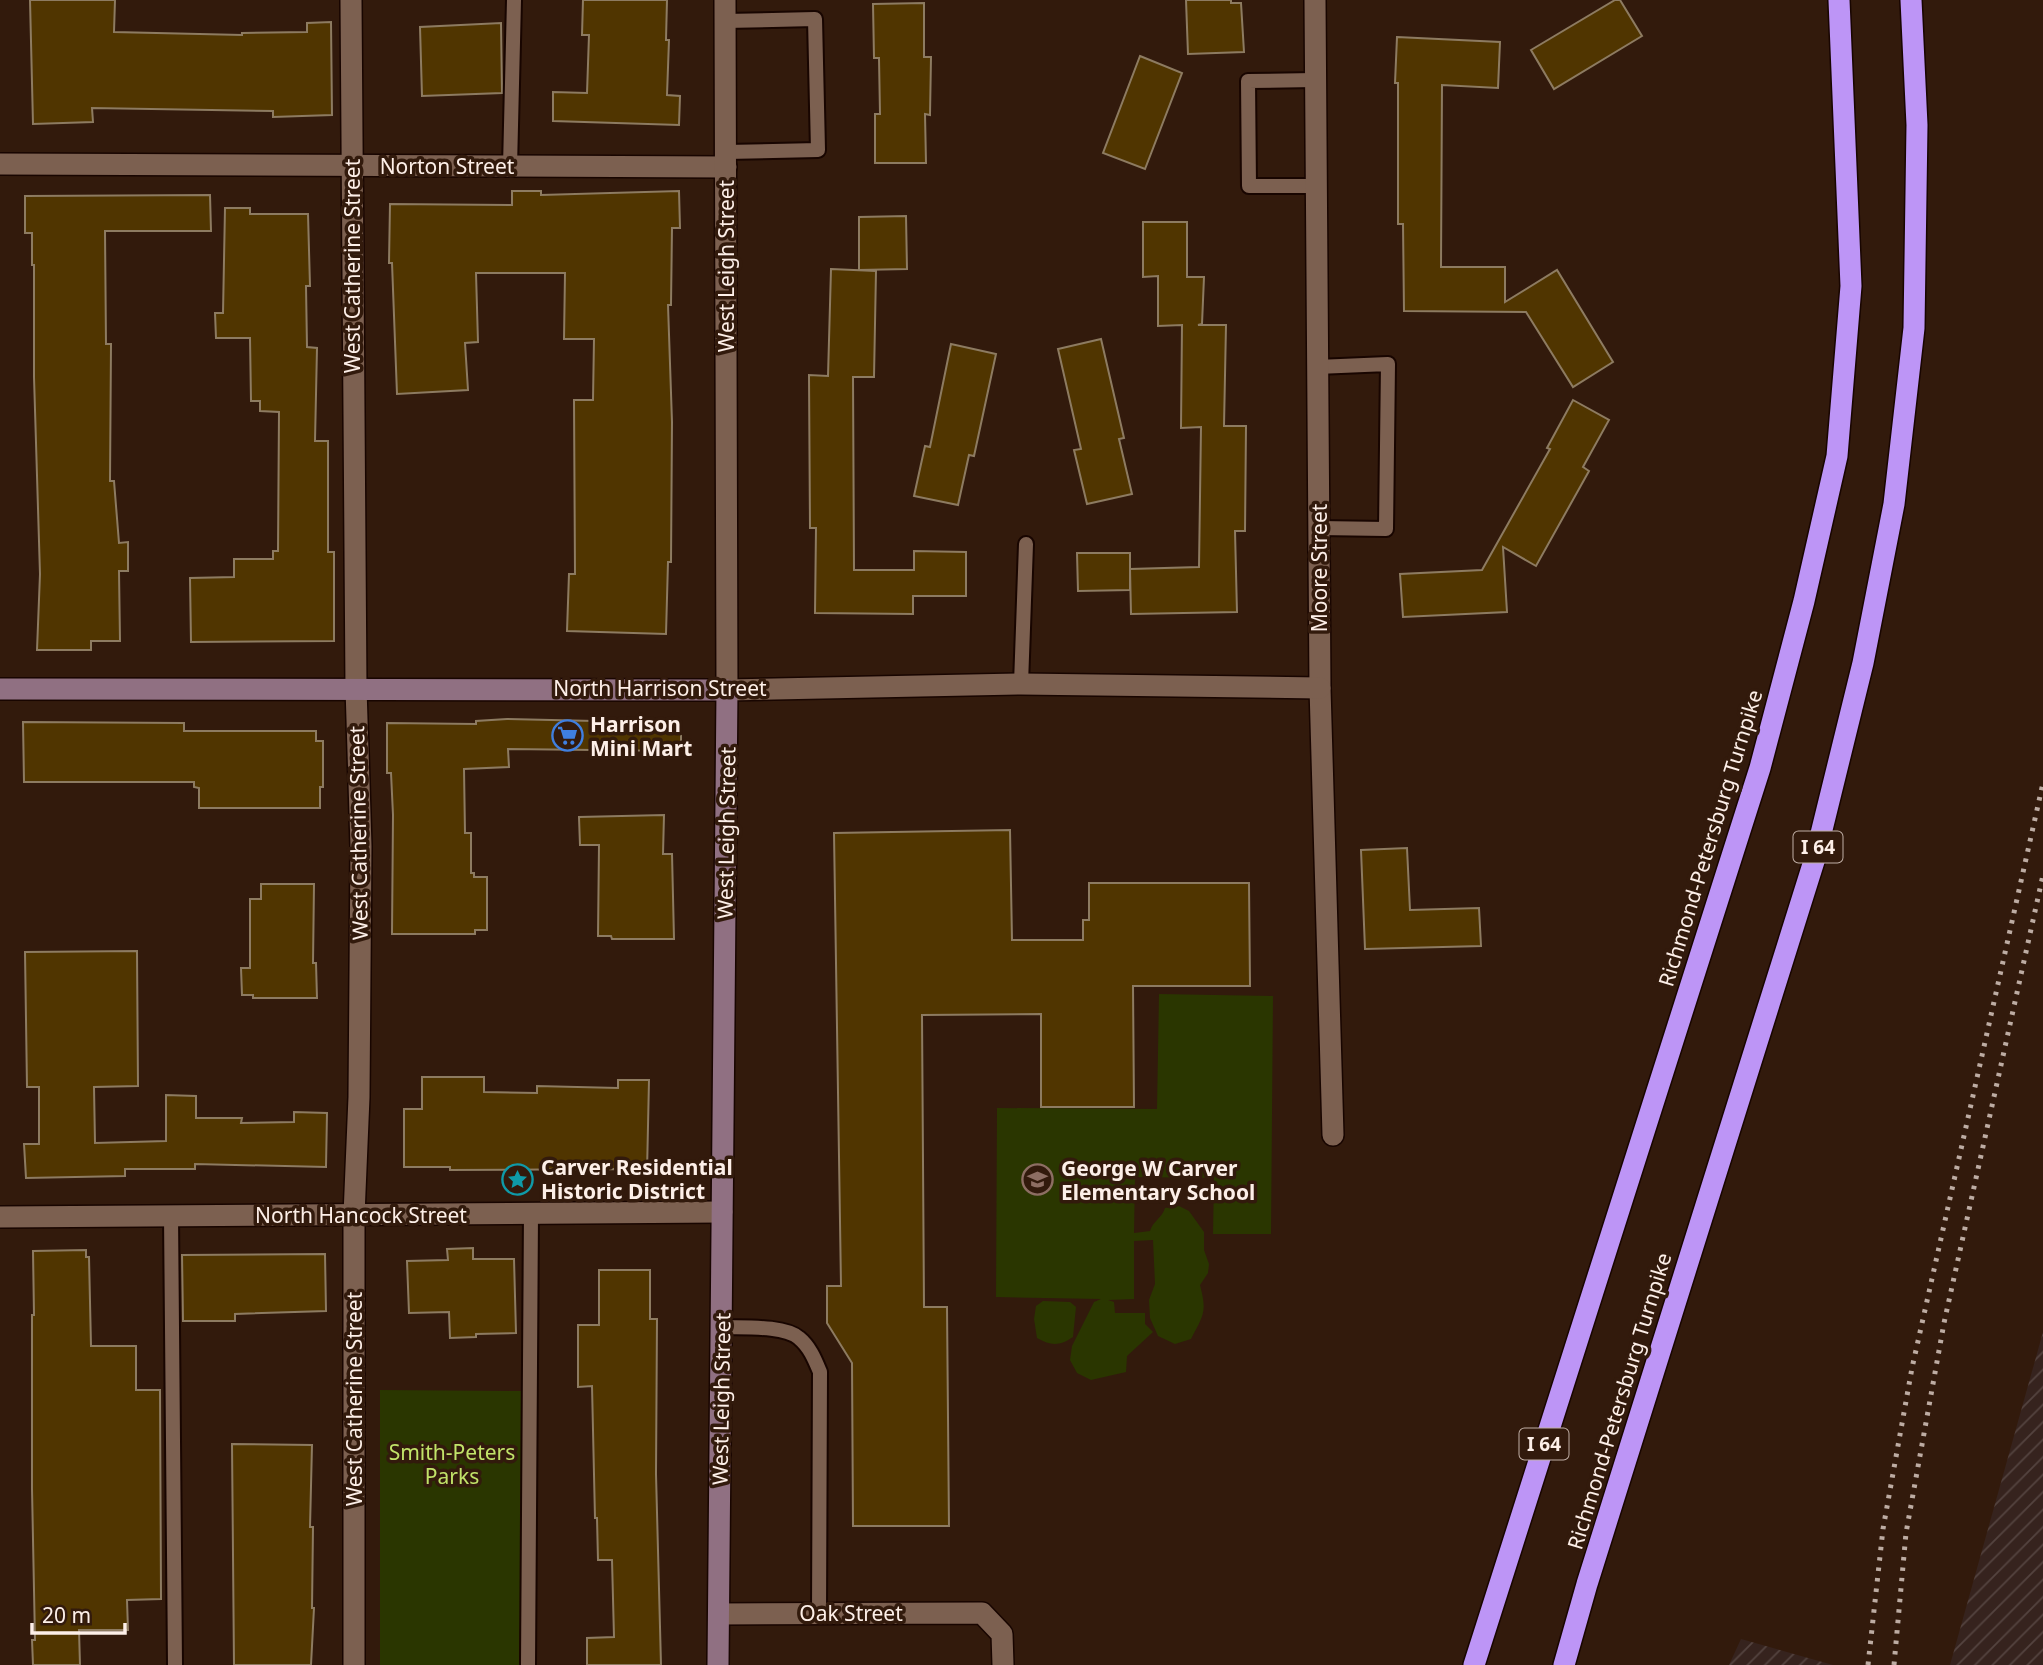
<svg xmlns="http://www.w3.org/2000/svg" width="2043" height="1665" viewBox="0 0 2043 1665" font-family="'Noto Sans',sans-serif">
  <style>
    .industrial { fill: url(#industrial-furrows) }
    .park { fill: #2a3600 }
    .building { fill: #503500; stroke: #8d7b61; stroke-width: 2 }
    .lines { fill: none; stroke-linecap: round; stroke-linejoin: round }
    .service-casing { stroke: #180500; stroke-width: 18 }
    .minor-casing { stroke: #180500; stroke-width: 24 }
    .tertiary-casing { stroke: #180500; stroke-width: 24 }
    .secondary-casing { stroke: #180500; stroke-width: 24 }
    .motorway-casing { stroke: #180500; stroke-width: 24 }
    .service { stroke: #7c6050; stroke-width: 14 }
    .minor { stroke: #7c6050; stroke-width: 21 }
    .tertiary { stroke: #7c6050; stroke-width: 21 }
    .secondary { stroke: #907082; stroke-width: 21 }
    .motorway { stroke: #bd95f6; stroke-width: 21 }
    .rail { stroke: #bdaca3; stroke-width: 5; stroke-dasharray: 3.5 7; stroke-linecap: butt }
    .labels { text-anchor: middle; dominant-baseline: central; stroke-width: 7; stroke-linejoin: round; paint-order: stroke }
    .shield { fill: #321a0c; stroke: #c0afa6; stroke-width: 2 }
    .shield-label { font-size: 19px; font-weight: bold; fill: #fdefe8 }
    .street-label { font-size: 21px; fill: #fdefe8; stroke: #321a0c }
    .poi-label { font-size: 21px; font-weight: bold; fill: #fdefe8; stroke: #321a0c; text-anchor: start }
    .park-label { font-size: 21px; fill: #c1e369; stroke: #321a0c }
  </style>
  <defs>
    <pattern id="industrial-furrows" width="10" height="10" patternUnits="userSpaceOnUse" patternTransform="scale(1.75)"><rect width="10" height="10" fill="#36231e"/><path d="M-1 1l2-2M0 10L10 0M9 11l2-2" fill="none" stroke="#54433f"/></pattern>
  </defs>
  <rect width="100%" height="100%" fill="#321a0c"/>
  <g class="industrial">
    <path d="M 2043,1332 L 2043,1665 L 1950,1665 Z"/>
    <path d="M 1741,1639 L 1833,1665 L 1729,1665 Z"/>
  </g>
  <g class="park">
    <path d="M 1159,994 L 1273,996 L 1271,1234 L 1213,1234 L 1214,1178 L 1135,1177 L 1134,1233 L 1150,1231 C 1153,1221 1162,1218 1165,1208 L 1179,1206 L 1189,1211 L 1204,1232 L 1204,1250 L 1209,1264 L 1208,1273 L 1200,1285 C 1207,1312 1204,1314 1191,1339 L 1175,1344 L 1158,1336 L 1150,1318 L 1149,1300 L 1155,1284 L 1153,1240 L 1134,1241 L 1134,1299 L 1108,1300 L 1114,1302 L 1115,1313 L 1145,1313 L 1145,1324 L 1153,1332 L 1127,1356 L 1126,1372 L 1091,1380 L 1077,1373 L 1070,1360 L 1072,1346 L 1094,1302 L 1101,1299 L 996,1297 L 997,1108 L 1157,1109 Z"/>
    <path d="M 1043,1301 L 1070,1302 L 1076,1307 L 1073,1337 C 1060,1346 1051,1346 1037,1338 L 1034,1319 L 1036,1306 Z"/>
    <path d="M 380,1390 L 526,1391 L 519,1665 L 380,1665 Z"/>
  </g>
  <g class="building">
    <path d="M 30,0 L 115,0 L 114,32 L 242,35 L 242,33 L 307,32 L 307,23 L 331,22 L 332,115 L 273,117 L 273,111 L 92,108 L 93,122 L 33,124 Z"/>
    <path d="M 583,0 L 667,0 L 666,40 L 669,40 L 667,95 L 680,96 L 679,125 L 553,121 L 553,92 L 587,93 L 589,35 L 582,35 Z"/>
    <path d="M 1186,0 L 1231,0 L 1231,3 L 1241,3 L 1244,52 L 1188,54 Z"/>
    <path d="M 1615,0 L 1620,0 L 1642,36 L 1554,89 L 1531,50 Z"/>
    <path d="M 924,3 L 924,57 L 931,57 L 930,115 L 925,114 L 926,163 L 875,163 L 875,114 L 880,114 L 879,58 L 874,58 L 873,4 Z"/>
    <path d="M 501,23 L 502,93 L 422,96 L 420,27 Z"/>
    <path d="M 1397,37 L 1500,42 L 1498,88 L 1442,85 L 1441,267 L 1505,267 L 1505,302 L 1557,270 L 1613,362 L 1573,387 L 1526,312 L 1404,311 L 1403,224 L 1398,224 L 1398,83 L 1395,83 Z"/>
    <path d="M 1140,56 L 1182,73 L 1145,169 L 1103,153 Z"/>
    <path d="M 512,191 L 541,191 L 541,195 L 679,191 L 680,228 L 672,228 L 671,305 L 668,305 L 672,422 L 671,562 L 668,562 L 666,634 L 567,631 L 569,574 L 575,574 L 574,400 L 593,400 L 594,339 L 564,339 L 565,273 L 476,273 L 478,342 L 465,343 L 468,390 L 397,394 L 392,263 L 389,263 L 390,204 L 512,205 Z"/>
    <path d="M 210,195 L 211,231 L 105,231 L 106,344 L 111,344 L 110,481 L 114,481 L 119,543 L 128,542 L 128,571 L 119,571 L 120,641 L 91,641 L 91,650 L 37,650 L 40,574 L 34,377 L 34,265 L 32,265 L 32,233 L 25,233 L 25,196 Z"/>
    <path d="M 225,208 L 250,208 L 250,214 L 308,214 L 310,286 L 306,286 L 307,347 L 317,348 L 315,441 L 328,441 L 328,552 L 334,552 L 334,641 L 191,642 L 190,578 L 234,577 L 234,559 L 273,559 L 273,551 L 278,551 L 279,412 L 260,411 L 260,401 L 251,401 L 250,338 L 216,338 L 215,313 L 223,313 Z"/>
    <path d="M 906,216 L 907,269 L 859,270 L 859,217 Z"/>
    <path d="M 1143,222 L 1187,222 L 1187,277 L 1204,277 L 1202,324 L 1198,325 L 1226,325 L 1224,426 L 1246,426 L 1245,531 L 1235,531 L 1237,612 L 1131,614 L 1130,569 L 1199,567 L 1201,427 L 1181,428 L 1182,325 L 1158,326 L 1158,276 L 1143,277 Z"/>
    <path d="M 831,269 L 876,271 L 874,377 L 853,377 L 854,570 L 914,570 L 914,551 L 966,552 L 966,596 L 913,596 L 913,614 L 815,613 L 816,528 L 810,528 L 809,375 L 828,376 Z"/>
    <path d="M 1101,339 L 1124,438 L 1119,439 L 1132,494 L 1087,504 L 1074,450 L 1081,449 L 1058,349 Z"/>
    <path d="M 951,344 L 996,354 L 974,456 L 969,455 L 958,505 L 914,496 L 925,446 L 930,447 Z"/>
    <path d="M 1573,400 L 1609,420 L 1583,467 L 1589,471 L 1536,566 L 1503,547 L 1507,612 L 1403,617 L 1400,574 L 1482,570 L 1550,449 L 1547,448 Z"/>
    <path d="M 1077,553 L 1130,553 L 1130,590 L 1078,591 Z"/>
    <path d="M 507,719 L 681,723 L 681,751 L 508,749 L 509,767 L 464,769 L 465,833 L 471,833 L 471,873 L 474,873 L 474,877 L 487,877 L 487,930 L 475,930 L 475,934 L 392,934 L 393,815 L 391,773 L 387,773 L 387,723 L 476,724 L 476,721 Z"/>
    <path d="M 23,722 L 184,723 L 184,731 L 316,731 L 316,741 L 323,741 L 323,787 L 320,787 L 320,808 L 199,808 L 199,788 L 194,787 L 194,782 L 24,782 Z"/>
    <path d="M 664,815 L 663,854 L 672,854 L 674,939 L 612,939 L 611,936 L 598,936 L 599,845 L 580,845 L 579,817 Z"/>
    <path d="M 1010,830 L 1012,940 L 1083,940 L 1083,920 L 1089,920 L 1089,883 L 1249,883 L 1250,986 L 1133,986 L 1134,1107 L 1041,1107 L 1041,1014 L 922,1015 L 924,1307 L 947,1307 L 949,1526 L 853,1526 L 852,1363 L 827,1323 L 827,1286 L 841,1286 L 834,833 Z"/>
    <path d="M 1407,848 L 1410,910 L 1479,908 L 1481,946 L 1365,949 L 1361,850 Z"/>
    <path d="M 261,884 L 314,884 L 313,963 L 316,963 L 317,998 L 253,998 L 253,995 L 242,995 L 241,968 L 250,968 L 250,899 L 261,899 Z"/>
    <path d="M 137,951 L 138,1086 L 94,1087 L 95,1143 L 166,1141 L 166,1095 L 196,1096 L 196,1118 L 242,1118 L 241,1123 L 294,1122 L 294,1112 L 327,1113 L 326,1167 L 195,1164 L 195,1169 L 125,1169 L 125,1176 L 26,1178 L 24,1144 L 39,1144 L 39,1087 L 27,1087 L 25,952 Z"/>
    <path d="M 422,1077 L 484,1077 L 484,1092 L 537,1093 L 537,1086 L 618,1088 L 618,1080 L 649,1080 L 647,1172 L 616,1171 L 616,1169 L 450,1170 L 450,1167 L 404,1167 L 404,1109 L 422,1109 Z"/>
    <path d="M 473,1248 L 473,1259 L 514,1259 L 516,1333 L 476,1334 L 476,1337 L 450,1338 L 449,1312 L 409,1313 L 407,1261 L 448,1260 L 447,1249 Z"/>
    <path d="M 86,1250 L 86,1257 L 89,1257 L 91,1346 L 136,1346 L 136,1390 L 160,1390 L 161,1599 L 127,1600 L 128,1630 L 79,1630 L 80,1665 L 33,1665 L 32,1640 L 35,1640 L 32,1489 L 32,1315 L 34,1315 L 33,1251 Z"/>
    <path d="M 325,1254 L 326,1311 L 235,1314 L 235,1321 L 183,1321 L 182,1255 Z"/>
    <path d="M 599,1270 L 650,1270 L 650,1319 L 657,1319 L 656,1474 L 661,1665 L 587,1665 L 587,1638 L 614,1637 L 612,1560 L 598,1560 L 597,1518 L 595,1518 L 592,1386 L 578,1387 L 578,1325 L 599,1325 Z"/>
    <path d="M 232,1444 L 312,1445 L 310,1527 L 313,1527 L 312,1608 L 314,1608 L 311,1665 L 234,1665 Z"/>
  </g>
  <g class="lines">
    <defs>
      <g id="service">
        <path d="M 725,21 L 815,19 L 818,150 L 726,152"/>
        <path d="M 1315,80 L 1248,81 L 1249,186 L 1316,186"/>
        <path d="M 510,167 L 514,0"/>
        <path d="M 1317,367 L 1388,364 L 1386,529 L 1319,528"/>
        <path d="M 1021,684 L 1026,544"/>
        <path d="M 171,1215 L 175,1665"/>
        <path d="M 721,1327 C 742,1328 784,1325 799,1338 C 810,1347 815,1360 820,1372 L 819,1614"/>
        <path d="M 528,1665 L 531,1213"/>
      </g>
      <g id="minor">
        <path d="M 351,0 L 356,688 L 361,846 L 359,1097 L 354,1215 L 354,1665"/>
        <path d="M 1315,0 L 1320,688 L 1333,1135"/>
        <path d="M 0,164 L 726,167"/>
        <path d="M 727,690 L 1021,684 L 1320,688"/>
        <path d="M 0,1217 L 722,1212"/>
        <path d="M 719,1614 L 982,1613 L 1002,1634 L 1003,1665"/>
      </g>
      <path id="tertiary" d="M 725,0 L 727,690"/>
      <path id="secondary" d="M 0,689 L 727,690 L 718,1665"/>
      <g id="motorway">
        <path d="M 1474,1665 L 1760,768 L 1804,601 L 1837,456 L 1851,286 L 1839,0"/>
        <path d="M 1564,1665 L 1587,1584 L 1815,858 L 1863,663 L 1894,504 L 1914,328 L 1917,125 L 1911,0"/>
      </g>
    </defs>
    <use href="#service" class="service-casing"/>
    <use href="#minor" class="minor-casing"/>
    <use href="#tertiary" class="tertiary-casing"/>
    <use href="#secondary" class="secondary-casing"/>
    <use href="#motorway" class="motorway-casing"/>
    <use href="#service" class="service"/>
    <use href="#minor" class="minor"/>
    <use href="#tertiary" class="tertiary"/>
    <use href="#secondary" class="secondary"/>
    <use href="#motorway" class="motorway"/>
    <g class="rail">
      <path d="M 1868,1665 L 1883,1529 L 1912,1368 L 2043,783"/>
      <path d="M 1894,1665 L 1906,1533 L 1944,1323 L 2043,875"/>
    </g>
  </g>
  <defs>
    <symbol id="supermarket-ring" viewBox="-11 -11 22 22"><circle r="9.5" fill="#321a0c" stroke="#3f7fe0" stroke-width="1.5"/><path d="M-6-5.5h2.5l.6 2H6L4.5 2H-2.5L-4.4-4H-6ZM-1.5 3.2a1.3 1.3 0 1 0 .1 0ZM3 3.2a1.3 1.3 0 1 0 .1 0Z" fill="#3f7fe0"/></symbol>
    <symbol id="sight-ring" viewBox="-11 -11 22 22"><circle r="9.5" fill="#321a0c" stroke="#0f9aa8" stroke-width="1.5"/><path d="M0-6L1.8-2.2L6-1.7L2.9 1.2L3.7 5.4L0 3.3L-3.7 5.4L-2.9 1.2L-6-1.7L-1.8-2.2Z" fill="#0f9aa8"/></symbol>
    <symbol id="school-ring" viewBox="-11 -11 22 22"><circle r="9.5" fill="#321a0c" stroke="#8d6e63" stroke-width="1.5"/><path d="M0-5L7-2L0 1L-7-2ZM-4 1L0 2.5L4 1V4Q0 6-4 4Z" fill="#8d6e63"/></symbol>
  </defs>
  <g fill-rule="evenodd">
    <use href="#supermarket-ring" x="550" y="718" width="35" height="35"/>
    <use href="#sight-ring" x="500" y="1162" width="35" height="35"/>
    <use href="#school-ring" x="1020" y="1162" width="35" height="35"/>
  </g>
  <g class="labels">
    <g class="shield">
      <rect x="1793.5" y="831.5" width="49" height="31" rx="5"/>
      <rect x="1519.5" y="1428.5" width="49" height="31" rx="5"/>
    </g>
    <g class="shield-label">
      <text x="1818" y="847">I 64</text>
      <text x="1544" y="1444">I 64</text>
    </g>
    <g class="street-label">
      <text x="447" y="166">Norton Street</text>
      <text transform="translate(352 266) rotate(-90)">West Catherine Street</text>
      <text transform="translate(726 266) rotate(-90)">West Leigh Street</text>
      <text transform="translate(1319 568) rotate(-90)">Moore Street</text>
      <text x="660" y="688">North Harrison Street</text>
      <text transform="translate(358 833) rotate(-91)">West Catherine Street</text>
      <text transform="translate(726 833) rotate(-89)">West Leigh Street</text>
      <text transform="translate(1710 838) rotate(-73)">Richmond-Petersburg Turnpike</text>
      <text x="361" y="1215">North Hancock Street</text>
      <text transform="translate(354 1399) rotate(-90)">West Catherine Street</text>
      <text transform="translate(721 1399) rotate(-89)">West Leigh Street</text>
      <text transform="translate(1619 1401) rotate(-73)">Richmond-Petersburg Turnpike</text>
      <text x="851" y="1613">Oak Street</text>
    </g>
    <g class="poi-label">
      <text x="590" y="724">Harrison<tspan x="590" dy="24">Mini Mart</tspan></text>
      <text x="541" y="1167">Carver Residential<tspan x="541" dy="24">Historic District</tspan></text>
      <text x="1061" y="1168">George W Carver<tspan x="1061" dy="24">Elementary School</tspan></text>
    </g>
    <g class="park-label">
      <text x="452" y="1452">Smith-Peters<tspan x="452" dy="24">Parks</tspan></text>
    </g>
  </g>
  <path d="M32 1623v10h93v-10" fill="none" stroke="#fdefe8" stroke-width="3.5"/>
  <text x="42" y="1623" font-size="21" fill="#fdefe8" stroke="#321a0c" stroke-width="5" paint-order="stroke">20 m</text>
</svg>
